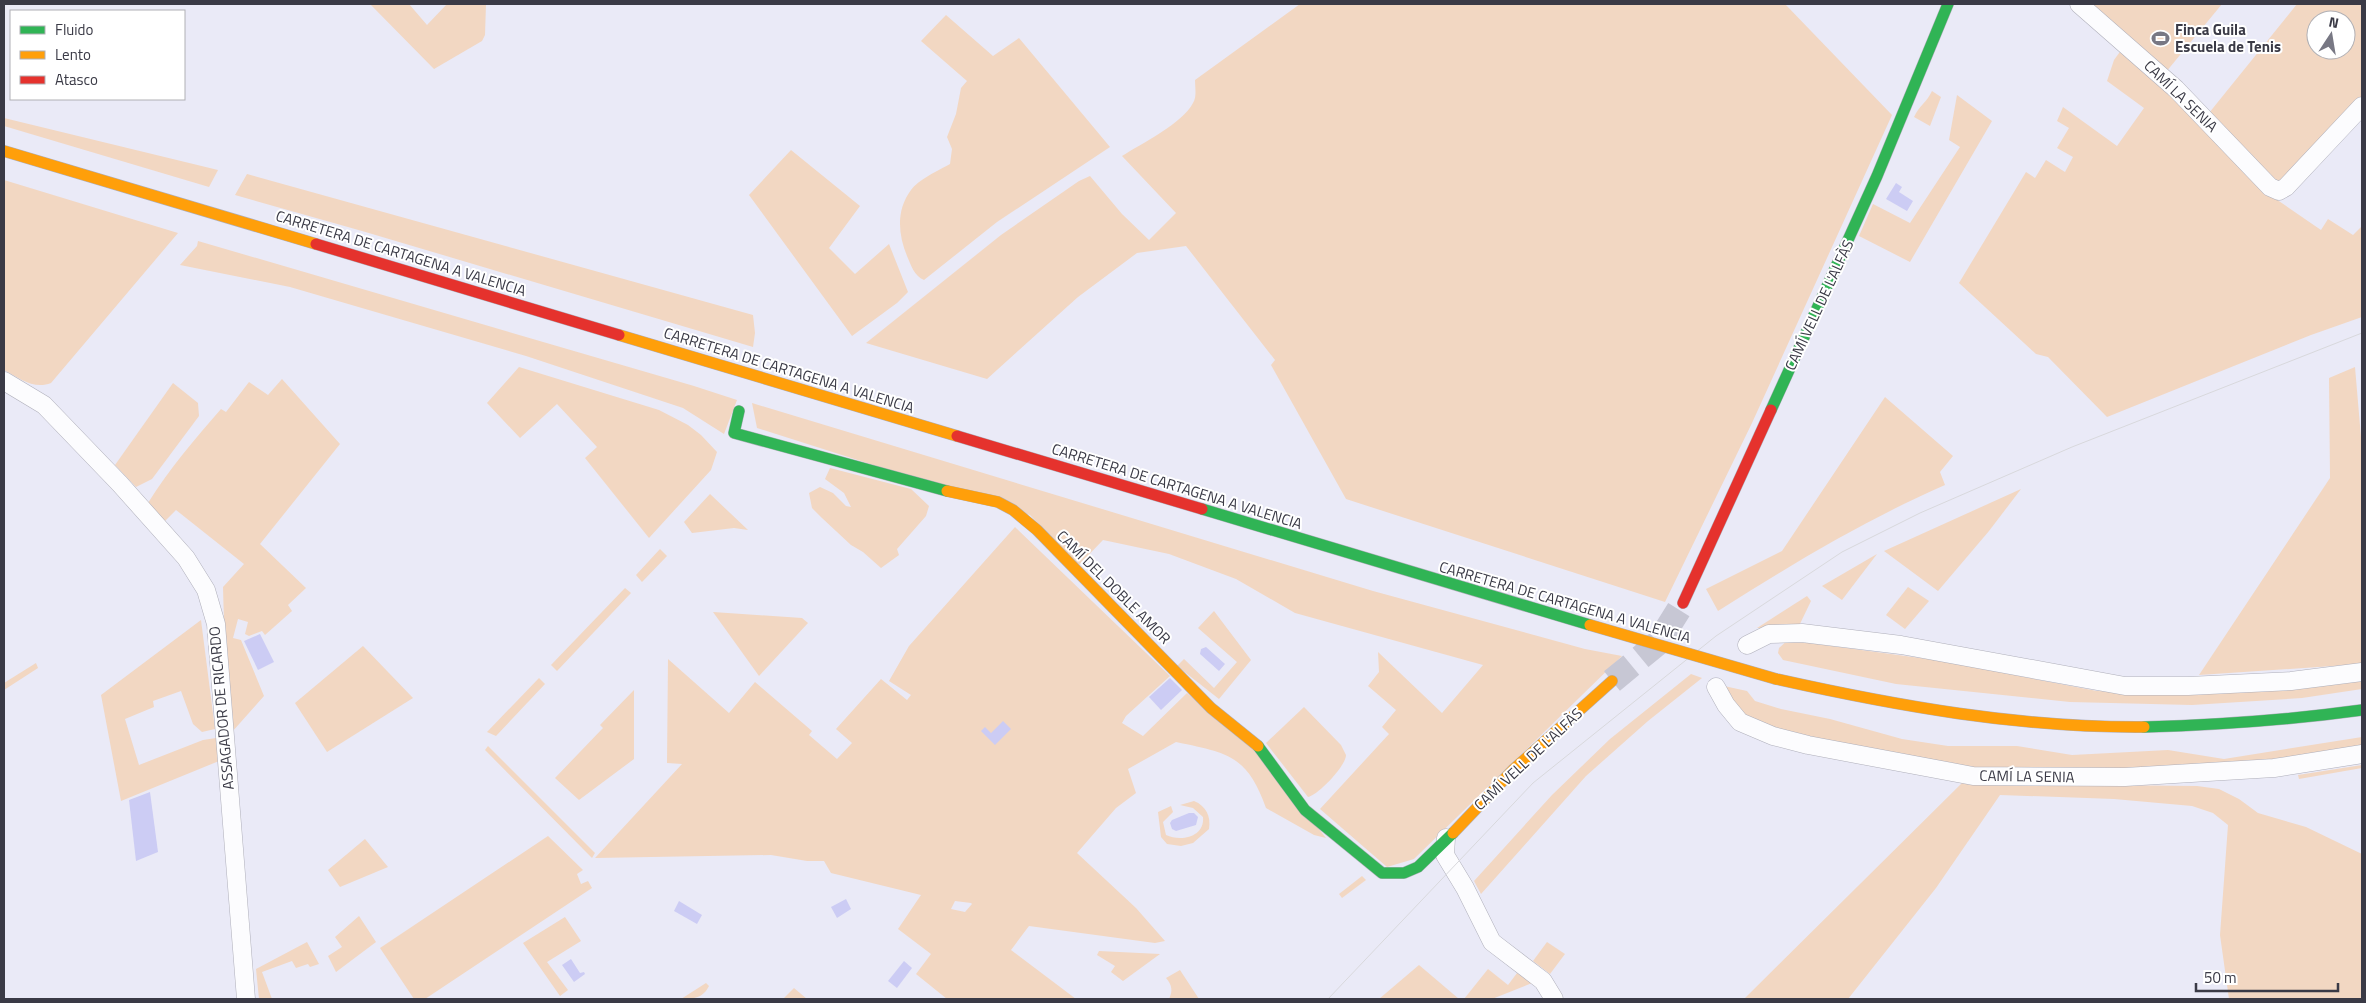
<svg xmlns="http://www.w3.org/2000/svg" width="2366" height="1003" viewBox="0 0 2366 1003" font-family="'Titillium Web',sans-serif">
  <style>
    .green { fill: #f2d7c2; fill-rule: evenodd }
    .water { fill: #ccccf4 }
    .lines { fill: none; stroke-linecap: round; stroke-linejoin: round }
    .secondary-tunnel { stroke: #c7c7d4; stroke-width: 25; stroke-dasharray: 25 12; stroke-linecap: butt }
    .street-casing { stroke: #afafba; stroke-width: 19 }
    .fast-casing { stroke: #afafba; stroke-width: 12 }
    .slow-casing { stroke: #afafba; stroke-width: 12 }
    .jam-casing { stroke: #afafba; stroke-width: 12 }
    .street { stroke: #fcfcfe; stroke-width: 18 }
    .fast { stroke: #30b455; stroke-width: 11 }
    .slow { stroke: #ff9f0a; stroke-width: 11 }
    .jam { stroke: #e5322d; stroke-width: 11 }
    .tram { stroke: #d8d8dc; stroke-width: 1 }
    .slow-bridge-casing { stroke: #afafba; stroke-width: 12; stroke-linecap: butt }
    .slow-bridge { stroke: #ff9f0a; stroke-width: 11 }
    .labels { text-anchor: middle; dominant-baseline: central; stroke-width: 4; stroke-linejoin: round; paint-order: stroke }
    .poi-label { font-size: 15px; font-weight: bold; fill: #3a3a46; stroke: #fff; text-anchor: start }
    .street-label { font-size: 15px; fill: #3a3a46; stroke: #fff }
  </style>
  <rect width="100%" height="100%" fill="#eaeaf7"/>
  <g class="green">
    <path d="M 370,4 L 409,4 L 427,25 L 447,4 L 486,4 L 485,35 L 482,41 L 434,69 Z"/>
    <path d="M 1300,4 L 1785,4 L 1892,115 L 1752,423 L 1665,602 L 1346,499 L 1271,365 L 1275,360 L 1186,246 L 1137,253 L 1078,297 L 987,379 L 866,343 L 1001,235 L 1079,181 L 1090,176 L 1122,214 L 1149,240 L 1176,213 L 1122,156 C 1141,144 1183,123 1193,103 C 1197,96 1195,88 1195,80 Z"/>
    <path d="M 2089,4 L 2222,4 L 2166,72 Z"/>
    <path d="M 2297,4 L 2362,4 L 2362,100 L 2278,184 L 2209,113 ZM 2316,20 L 2346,20 L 2346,50 L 2316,50 Z"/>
    <path d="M 946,15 L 993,56 L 1019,38 L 1110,147 L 997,222 L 924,280 C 914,276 911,265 907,256 C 898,234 896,210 911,190 C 918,180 939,170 950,164 L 952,149 L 947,137 L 956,114 L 961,88 L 967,81 L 921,41 Z"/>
    <path d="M 2122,49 L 2154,76 L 2270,195 L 2321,230 L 2328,219 L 2353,235 L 2362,226 L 2362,317 L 2311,335 L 2107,417 L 2048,357 L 2036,354 L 1959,283 L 2026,172 L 2035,178 L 2046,160 L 2065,172 L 2073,157 L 2057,148 L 2069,128 L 2057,121 L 2063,107 L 2117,146 L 2144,108 L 2107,81 L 2114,60 Z"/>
    <path d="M 1932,91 L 1941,97 L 1930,126 L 1914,117 C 1919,106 1927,102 1932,91 Z"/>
    <path d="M 1957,95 L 1992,121 L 1910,262 L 1859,236 L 1873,204 L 1910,223 L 1960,147 L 1949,140 Z"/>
    <path d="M 4,118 L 218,170 L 209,187 L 4,126 Z"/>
    <path d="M 791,150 L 860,206 L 829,248 L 855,274 L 889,244 L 908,292 L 897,303 L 852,336 L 749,195 Z"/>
    <path d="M 247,174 L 753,315 L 755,333 L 753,347 L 362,231 L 235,195 Z"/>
    <path d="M 4,180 L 178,233 L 51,383 C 34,390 19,378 4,370 Z"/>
    <path d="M 198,241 L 694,386 L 737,400 L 724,434 L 683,408 L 526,356 L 290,287 L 180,265 L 197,246 Z"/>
    <path d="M 519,367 L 659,410 L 688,425 L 701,435 L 717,452 L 711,470 L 649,538 L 585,458 L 597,447 L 557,404 L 520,438 L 487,403 Z"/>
    <path d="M 2355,367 L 2362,449 L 2362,664 L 2199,675 L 2330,478 L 2329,378 Z"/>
    <path d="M 282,379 L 340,444 L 260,544 L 306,588 L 288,605 L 292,611 L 265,635 L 262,631 L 249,636 L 245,634 L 248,622 L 238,619 L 233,638 L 241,640 L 264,696 L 232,732 C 228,684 224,636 223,587 L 244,564 L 176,510 L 164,522 L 148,503 C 169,469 195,439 221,409 L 226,412 L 249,382 L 268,395 Z"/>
    <path d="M 173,383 L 198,403 L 199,416 L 152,479 L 136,487 L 115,465 Z"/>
    <path d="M 1885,397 L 1953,456 L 1940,472 L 1945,485 C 1865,520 1792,564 1718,611 L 1706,589 L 1782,551 Z"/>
    <path d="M 752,403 L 1373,591 L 1585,649 L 1622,656 L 1414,859 L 1387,867 L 1320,809 L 1389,734 L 1382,727 L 1396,710 L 1368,686 L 1379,672 L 1378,652 L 1442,713 L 1483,665 L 1295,613 L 1236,579 L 1169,554 L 1103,540 L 1078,566 L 1030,515 L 757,428 Z"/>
    <path d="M 830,468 L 911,489 L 929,506 L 926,516 L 897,549 L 899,555 L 881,568 L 863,552 L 851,545 L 822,518 L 812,508 L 809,493 L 820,487 L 833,493 L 846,506 L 851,507 L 844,493 L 825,479 Z"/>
    <path d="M 2021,489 L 1989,531 L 1938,591 L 1884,551 Z"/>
    <path d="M 710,494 L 748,530 L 734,528 L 692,533 L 684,522 Z"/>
    <path d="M 1015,527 L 1170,676 L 1126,716 L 1122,723 L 1143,736 L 1187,693 L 1256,750 L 1326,838 L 1314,835 L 1266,808 C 1247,755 1228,753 1176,742 L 1128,769 L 1136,793 L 1116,808 L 1077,853 L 1136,908 L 1165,941 L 1155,943 L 1029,926 L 1011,950 L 1076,999 L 947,999 L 916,974 L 931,954 L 898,929 L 921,895 L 831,873 L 824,861 L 807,861 L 771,855 L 595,858 L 682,764 L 667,763 L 668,659 L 729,713 L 755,682 L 812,731 L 809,735 L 837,759 L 852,743 L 836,729 L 881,679 L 907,700 L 911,695 L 889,681 L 909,646 ZM 955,901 L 971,903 L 972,904 L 965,912 L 951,909 Z"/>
    <path d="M 660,549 L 667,556 L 642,582 L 636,575 Z"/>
    <path d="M 1877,554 L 1842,600 L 1822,586 Z"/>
    <path d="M 1908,587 L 1929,601 L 1905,629 L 1886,615 Z"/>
    <path d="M 625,588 L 631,593 L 557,671 L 551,665 Z"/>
    <path d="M 1807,596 L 1811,601 L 1798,628 L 1757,628 Z"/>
    <path d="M 1214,611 L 1251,660 L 1219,699 L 1177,666 L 1184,659 L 1214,688 L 1237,662 L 1198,628 Z"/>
    <path d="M 713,612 L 802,618 L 808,623 L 759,676 Z"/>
    <path d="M 201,620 L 215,729 L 202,732 L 193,724 L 181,691 L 153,701 L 154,707 L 125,719 L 139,765 L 203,740 L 216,738 L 219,761 L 121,801 L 101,695 Z"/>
    <path d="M 1788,640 L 1942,661 L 2097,691 L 2149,693 L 2263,691 L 2362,681 L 2362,689 L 2302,698 L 2192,705 L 2070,702 L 1896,684 L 1783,660 L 1778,653 L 1779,648 Z"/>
    <path d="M 363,646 L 413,698 L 327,752 L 295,703 Z"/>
    <path d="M 36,663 L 38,668 L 4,690 L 4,683 Z"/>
    <path d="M 1691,674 L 1702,678 L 1648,721 L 1586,776 L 1481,894 L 1474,881 L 1552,795 L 1610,739 Z"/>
    <path d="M 539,678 L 545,684 L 496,736 L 487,732 Z"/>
    <path d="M 1724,686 L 1747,691 L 1755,701 L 1781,709 L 1830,719 L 1902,739 L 1948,746 L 2017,746 L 2072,755 L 2168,750 L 2224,759 L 2362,737 L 2362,749 L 2287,760 L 2116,772 L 1971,769 L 1778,733 L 1738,711 Z"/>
    <path d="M 634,690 L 634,759 L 579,800 L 555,778 L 603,728 L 600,725 Z"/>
    <path d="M 1304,707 L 1341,745 L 1346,755 C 1346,766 1318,795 1308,797 L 1266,743 Z"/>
    <path d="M 488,746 L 595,853 L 592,858 L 485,750 Z"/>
    <path d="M 2362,765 L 2362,768 L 2299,779 L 2298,775 Z"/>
    <path d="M 1963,782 L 1996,784 L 2197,786 L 2219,789 L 2239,799 L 2258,813 L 2306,827 L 2362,854 L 2362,999 L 2229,999 L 2220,935 L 2228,825 L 2213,813 L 2192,806 L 2114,799 L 2000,795 L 1936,888 L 1848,999 L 1744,999 Z"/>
    <path d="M 1194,801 C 1206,806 1211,816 1209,829 L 1193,843 L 1181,846 L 1167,844 L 1161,837 L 1158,812 L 1171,806 L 1173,812 L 1163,822 L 1166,835 C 1181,842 1205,837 1203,817 L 1193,808 L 1180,805 Z"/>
    <path d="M 548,836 L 583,870 L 577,874 L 581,884 L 588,881 L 592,888 L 425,999 L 414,999 L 380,948 Z"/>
    <path d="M 365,839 L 388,867 L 340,887 L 328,870 Z"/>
    <path d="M 1362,876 L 1366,880 L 1342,898 L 1339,894 Z"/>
    <path d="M 359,916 L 376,942 L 336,972 L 328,956 L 342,947 L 335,937 Z"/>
    <path d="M 565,917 L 581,941 L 547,962 L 568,990 L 560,996 L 523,943 Z"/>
    <path d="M 307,942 L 319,964 L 310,967 L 308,964 L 296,968 L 292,961 L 262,972 L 272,999 L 259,999 L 256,969 Z"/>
    <path d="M 1547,942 L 1565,954 L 1550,974 L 1533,961 Z"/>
    <path d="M 1099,951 L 1160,954 L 1123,981 L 1111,972 L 1115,966 L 1097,955 Z"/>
    <path d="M 1419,965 L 1459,999 L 1379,999 Z"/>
    <path d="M 1488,969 L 1508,985 L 1517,973 L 1532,983 L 1492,999 L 1464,999 Z"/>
    <path d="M 1180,970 L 1199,999 L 1169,999 C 1173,991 1172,985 1166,978 Z"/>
    <path d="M 706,983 L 709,986 C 703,998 694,999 681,999 Z"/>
    <path d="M 794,988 L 807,999 L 783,999 Z"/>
  </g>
  <g class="water">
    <path d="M 1896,183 L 1902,187 L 1899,192 L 1913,201 L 1907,211 L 1886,199 Z"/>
    <path d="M 260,634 L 274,662 L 258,670 L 244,641 Z"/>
    <path d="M 1206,647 L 1225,664 L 1219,671 L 1200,654 L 1201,649 Z"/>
    <path d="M 1170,678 L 1182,690 L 1161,710 L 1149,697 Z"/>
    <path d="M 1003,721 L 1011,729 L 995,745 L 981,731 L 985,727 L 991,733 Z"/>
    <path d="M 150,792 L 158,852 L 136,861 L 129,800 Z"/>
    <path d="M 1189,813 L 1194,813 L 1198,817 L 1196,825 L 1176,831 L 1172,829 L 1170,823 L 1172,820 Z"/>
    <path d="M 846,899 L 851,909 L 837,918 L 831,907 Z"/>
    <path d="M 679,901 L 702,915 L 697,924 L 674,911 Z"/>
    <path d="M 571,959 L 580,973 L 584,972 L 585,974 L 574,982 L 562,965 Z"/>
    <path d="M 904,961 L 912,968 L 897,988 L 888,981 Z"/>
  </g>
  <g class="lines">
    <path class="secondary-tunnel" d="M 1612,681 L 1658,643 L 1683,603"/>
    <defs>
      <g id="street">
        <path d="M 2079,4 L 2176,89 L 2270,187 L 2279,191 L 2286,187 L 2362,106"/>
        <path d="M 4,381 L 44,405 L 120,484 L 186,558 L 206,590 L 216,624 L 246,999"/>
        <path d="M 1747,645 L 1769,634 L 1802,633 L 1901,645 L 2125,686 L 2188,686 L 2291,681 L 2362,672"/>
        <path d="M 1716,687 L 1726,705 L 1740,722 L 1773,736 L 1808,745 L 1973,776 L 2125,777 L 2274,768 L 2362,754"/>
        <path d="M 1446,838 L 1445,855 L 1465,888 L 1492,942 L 1543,981 L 1554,999"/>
      </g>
      <g id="fast">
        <path d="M 1771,410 L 1877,176 L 1948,4"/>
        <path d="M 739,411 L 734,433 L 947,491"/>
        <path d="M 1202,509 L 1590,625"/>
        <path d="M 2144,727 C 2217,725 2289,720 2362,710"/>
        <path d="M 1258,746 L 1305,810 L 1382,873 L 1404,873 L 1418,867 L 1453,833"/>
      </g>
      <g id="slow">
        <path d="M 4,151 L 316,244"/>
        <path d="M 619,335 L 957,436"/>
        <path d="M 947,491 L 998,502 L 1013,510 L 1037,530 L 1211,708 L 1258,746"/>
        <path d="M 1776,679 C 1897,706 2020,728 2144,727"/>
        <path d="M 1453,833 L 1514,769 L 1612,681"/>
      </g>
      <g id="jam">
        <path d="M 316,244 L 619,335"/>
        <path d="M 957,436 L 1202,509"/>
        <path d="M 1683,603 L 1771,410"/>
      </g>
    </defs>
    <use href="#street" class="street-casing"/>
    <use href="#fast" class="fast-casing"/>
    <use href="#slow" class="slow-casing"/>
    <use href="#jam" class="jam-casing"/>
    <use href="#street" class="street"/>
    <use href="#fast" class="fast"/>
    <use href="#slow" class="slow"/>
    <use href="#jam" class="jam"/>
    <path class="tram" d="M 1328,999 L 1533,783 L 1716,636 L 1842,552 L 1920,513 L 2072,447 L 2362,333"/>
    <defs>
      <path id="slow-bridge" d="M 1590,625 L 1776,679"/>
    </defs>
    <use href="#slow-bridge" class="slow-bridge-casing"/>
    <use href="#slow-bridge" class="slow-bridge"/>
  </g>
  <defs>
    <symbol id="stadium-bare" viewBox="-9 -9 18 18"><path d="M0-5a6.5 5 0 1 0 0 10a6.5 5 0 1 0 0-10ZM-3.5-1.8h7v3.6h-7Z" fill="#787884" stroke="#fff" stroke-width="2.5" paint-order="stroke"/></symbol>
  </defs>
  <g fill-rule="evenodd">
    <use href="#stadium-bare" x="2148" y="26" width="25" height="25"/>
  </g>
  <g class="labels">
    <g class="poi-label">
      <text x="2175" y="29">Finca Guila<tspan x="2175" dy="17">Escuela de Tenis</tspan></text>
    </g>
    <g class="street-label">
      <text transform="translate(2181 96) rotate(44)">CAMÍ LA SENIA</text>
      <text transform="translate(401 253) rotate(17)">CARRETERA DE CARTAGENA A VALENCIA</text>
      <text transform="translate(1819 305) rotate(-65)">CAMÍ VELL DE L'ALFÀS</text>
      <text transform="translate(789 370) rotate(17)">CARRETERA DE CARTAGENA A VALENCIA</text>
      <text transform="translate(1177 486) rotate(17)">CARRETERA DE CARTAGENA A VALENCIA</text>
      <text transform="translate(1114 587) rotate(45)">CAMÍ DEL DOBLE AMOR</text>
      <text transform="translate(1565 602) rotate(16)">CARRETERA DE CARTAGENA A VALENCIA</text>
      <text transform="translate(221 708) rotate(-95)">ASSAGADOR DE RICARDO</text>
      <text transform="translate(1528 759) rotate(-43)">CAMÍ VELL DE L'ALFÀS</text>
      <text transform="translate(2027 776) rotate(1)">CAMÍ LA SENIA</text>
    </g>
  </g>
  <rect width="2366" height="1003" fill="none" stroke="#3a3a46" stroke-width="10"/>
  <rect x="10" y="10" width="175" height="90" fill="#ffffff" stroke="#b0b0b5"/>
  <rect x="20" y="26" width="25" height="8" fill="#30b455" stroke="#b0b0b5"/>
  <text x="55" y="35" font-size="15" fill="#3a3a46">Fluido</text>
  <rect x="20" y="51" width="25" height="8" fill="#ff9f0a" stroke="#b0b0b5"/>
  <text x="55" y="60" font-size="15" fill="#3a3a46">Lento</text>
  <rect x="20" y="76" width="25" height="8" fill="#e5322d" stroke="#b0b0b5"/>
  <text x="55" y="85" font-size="15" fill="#3a3a46">Atasco</text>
  <g transform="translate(2331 35) rotate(12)"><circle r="24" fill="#ffffff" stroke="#b0b0b5"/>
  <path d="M0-4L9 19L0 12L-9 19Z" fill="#787884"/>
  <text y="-8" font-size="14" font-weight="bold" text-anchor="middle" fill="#3a3a46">N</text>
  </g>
  <path d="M2196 983v8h142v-8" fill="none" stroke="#3a3a46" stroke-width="2.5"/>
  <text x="2204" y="983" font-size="15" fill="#3a3a46" stroke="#ffffff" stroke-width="4" paint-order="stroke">50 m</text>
</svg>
